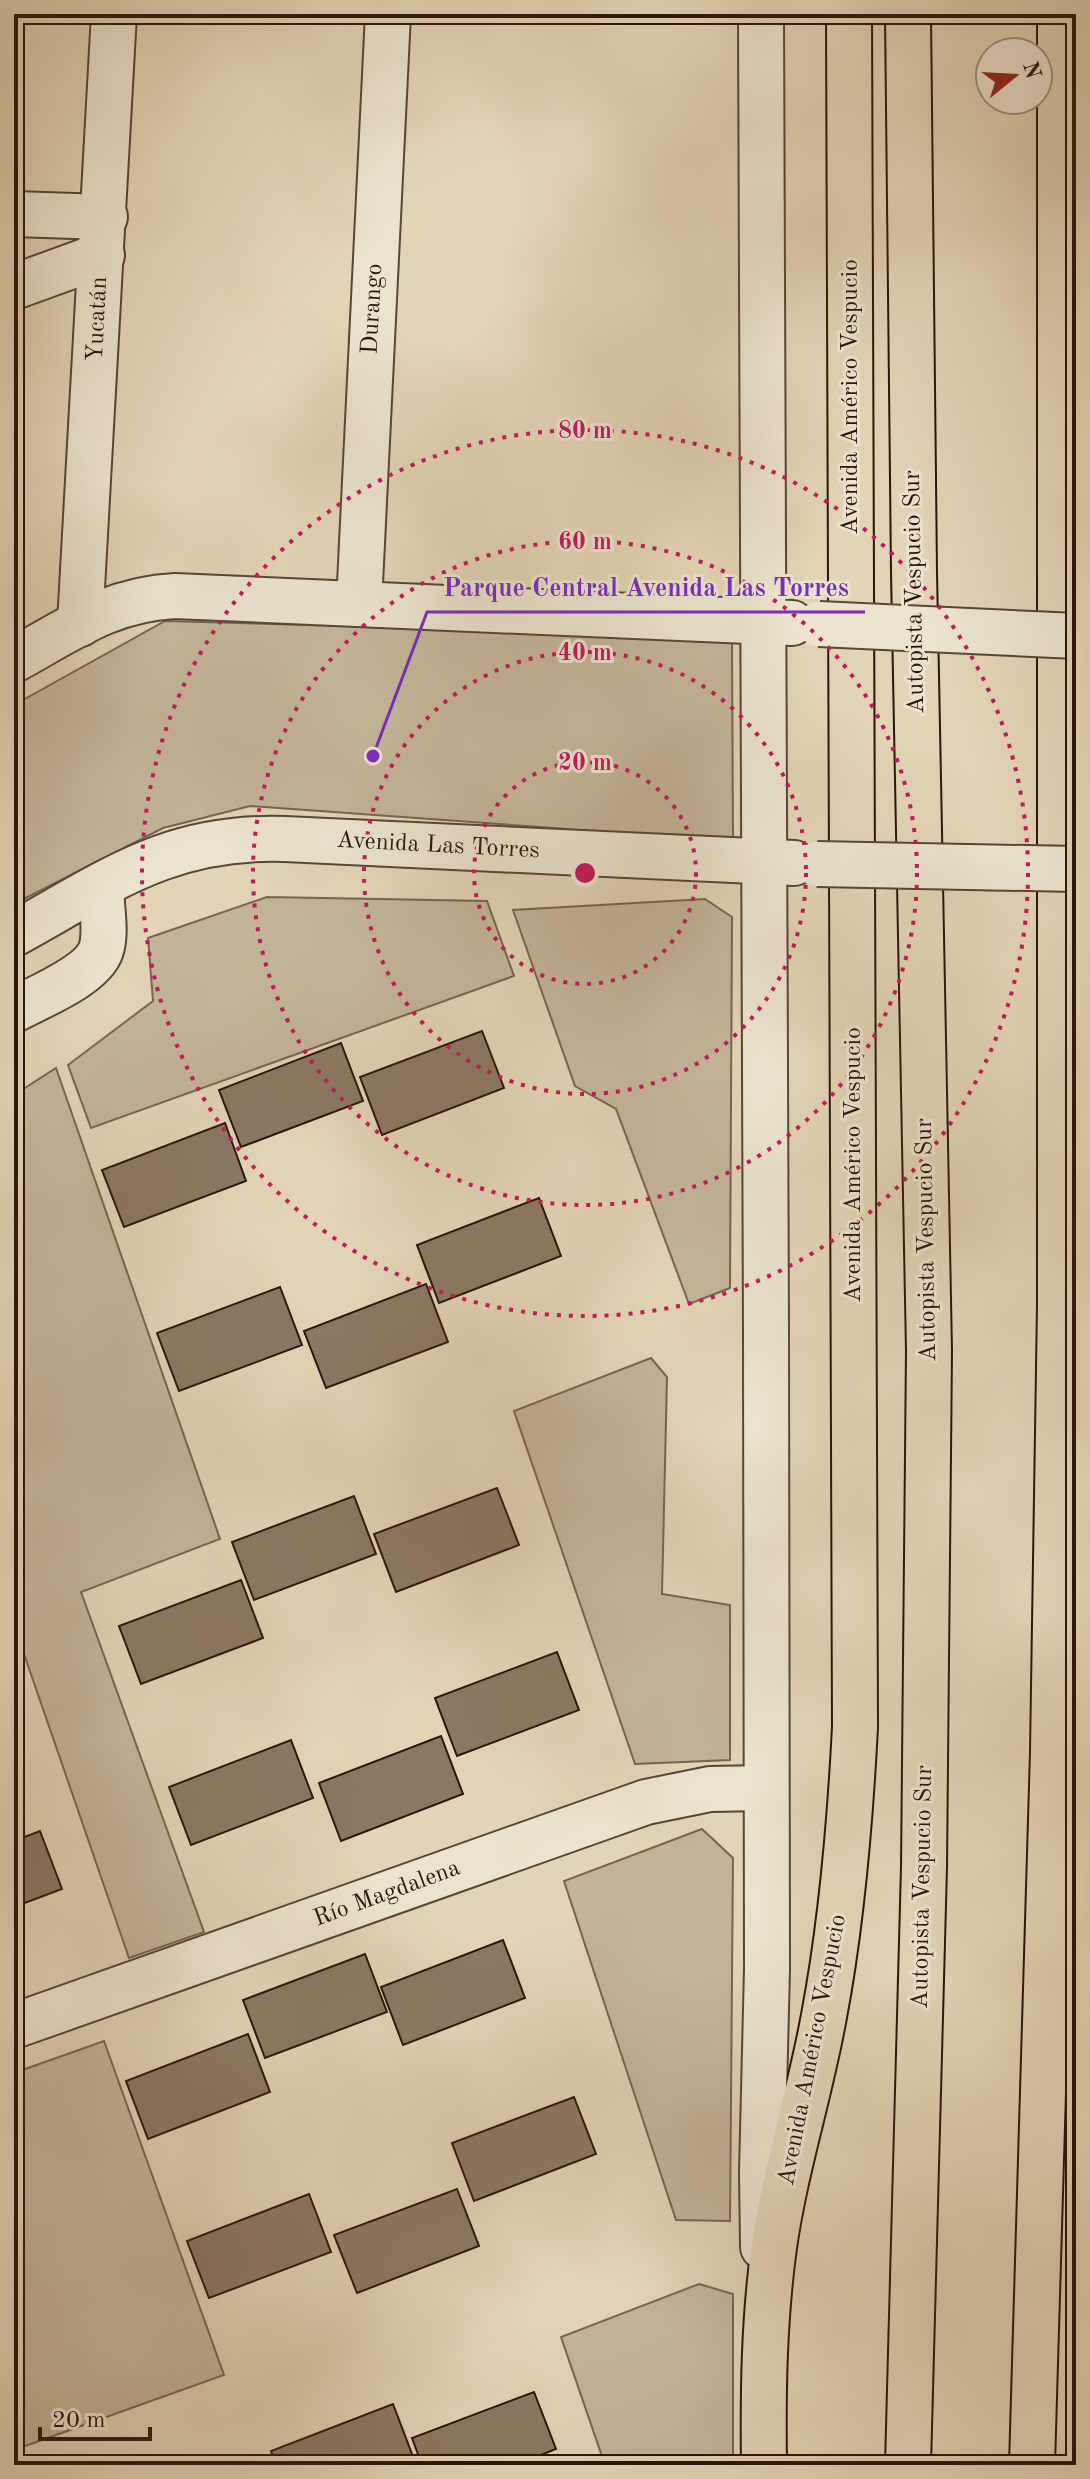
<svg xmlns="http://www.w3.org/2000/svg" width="1090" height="2479" viewBox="0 0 1090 2479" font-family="'Old Standard TT',serif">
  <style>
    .green { fill: #c3b497; stroke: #786452; stroke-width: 2 }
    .building { fill: #8b7863; stroke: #2c150c; stroke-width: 2 }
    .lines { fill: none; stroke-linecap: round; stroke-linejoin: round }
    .minor-casing { stroke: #5a4536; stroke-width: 48 }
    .major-casing { stroke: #2c150c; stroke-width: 48 }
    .highway-casing { stroke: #2c150c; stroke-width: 48 }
    .minor { stroke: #ece3ce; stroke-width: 44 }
    .major { stroke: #e2d4b4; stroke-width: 44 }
    .highway { stroke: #e2d4b4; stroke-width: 44 }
    .minor-bridge-casing { stroke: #5a4536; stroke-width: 48; stroke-linecap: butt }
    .minor-bridge { stroke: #ece3ce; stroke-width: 44 }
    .ring { fill: none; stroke: #c2185b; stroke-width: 4; stroke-dasharray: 4 8 }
    .labels { text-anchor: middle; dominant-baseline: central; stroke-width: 6; stroke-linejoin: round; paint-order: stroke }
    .street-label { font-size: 24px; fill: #2c150c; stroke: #ece3ce }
    .centre { fill: #c2185b; stroke: #ece3ce; stroke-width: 4 }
    .ring-label { font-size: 24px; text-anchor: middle; font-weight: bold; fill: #c2185b; stroke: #ece3ce; stroke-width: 6; stroke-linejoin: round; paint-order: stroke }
    .leader { fill: none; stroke: #7b2cbf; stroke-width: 3 }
    .callout-dot { fill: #7b2cbf; stroke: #ece3ce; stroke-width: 3 }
    .callout-label { font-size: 26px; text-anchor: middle; font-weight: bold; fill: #7b2cbf; stroke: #ece3ce; stroke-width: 6; stroke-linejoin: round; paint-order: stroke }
  </style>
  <rect width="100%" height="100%" fill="#e2d4b4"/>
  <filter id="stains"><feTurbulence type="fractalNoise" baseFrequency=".0025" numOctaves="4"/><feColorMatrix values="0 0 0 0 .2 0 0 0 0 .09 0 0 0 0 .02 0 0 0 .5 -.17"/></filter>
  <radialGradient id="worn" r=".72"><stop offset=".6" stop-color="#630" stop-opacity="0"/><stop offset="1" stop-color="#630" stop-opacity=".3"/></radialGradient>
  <g class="green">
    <path d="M 165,621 L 732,637 L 733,841 L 250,806 L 163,828 L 14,904 L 14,705 Z"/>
    <path d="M 267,897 L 487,901 L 514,976 L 91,1128 L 68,1065 L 153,1001 L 148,938 Z"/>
    <path d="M 705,899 L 732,917 L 730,1288 L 689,1304 L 616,1109 L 575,1086 L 513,910 Z"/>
    <path d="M 56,1068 L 220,1539 L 81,1592 L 204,1932 L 129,1958 L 14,1625 L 14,1095 Z"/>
    <path d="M 651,1358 L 667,1377 L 662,1594 L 730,1605 L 730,1760 L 635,1764 L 514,1411 Z"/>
    <path d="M 702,1829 L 733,1858 L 730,2221 L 676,2220 L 564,1881 Z"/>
    <path d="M 104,2041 L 224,2375 L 14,2450 L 14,2073 Z"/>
    <path d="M 699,2284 L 733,2294 L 733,2465 L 605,2465 L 561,2337 Z"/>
  </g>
  <g class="building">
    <path d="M 482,1031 L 504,1088 L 382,1135 L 360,1077 Z"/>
    <path d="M 341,1043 L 363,1101 L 241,1147 L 219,1090 Z"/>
    <path d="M 225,1123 L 246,1181 L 124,1227 L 102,1170 Z"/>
    <path d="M 539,1198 L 561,1256 L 439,1303 L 417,1245 Z"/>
    <path d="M 426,1284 L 448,1342 L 326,1388 L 304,1331 Z"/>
    <path d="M 280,1287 L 302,1345 L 179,1391 L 157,1333 Z"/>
    <path d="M 497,1488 L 519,1545 L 396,1592 L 374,1534 Z"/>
    <path d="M 354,1496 L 376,1554 L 254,1600 L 232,1542 Z"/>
    <path d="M 241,1580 L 263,1638 L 141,1684 L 119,1626 Z"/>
    <path d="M 557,1652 L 579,1710 L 457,1756 L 435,1698 Z"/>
    <path d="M 441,1736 L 463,1794 L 341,1841 L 319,1783 Z"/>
    <path d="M 291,1740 L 313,1798 L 191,1845 L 169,1787 Z"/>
    <path d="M 40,1831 L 62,1889 L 14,1907 L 14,1841 Z"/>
    <path d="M 503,1940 L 525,1998 L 403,2045 L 381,1987 Z"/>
    <path d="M 365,1954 L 387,2012 L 265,2058 L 243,2000 Z"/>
    <path d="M 248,2034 L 270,2092 L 148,2139 L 126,2081 Z"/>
    <path d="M 574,2097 L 596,2154 L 474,2201 L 452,2143 Z"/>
    <path d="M 457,2189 L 479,2246 L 357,2293 L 334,2235 Z"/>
    <path d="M 309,2194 L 331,2252 L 209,2298 L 187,2241 Z"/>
    <path d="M 534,2392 L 556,2449 L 516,2465 L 422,2465 L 412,2438 Z"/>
    <path d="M 393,2404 L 415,2462 L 407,2465 L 276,2465 L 271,2451 Z"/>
  </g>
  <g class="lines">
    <defs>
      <g id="minor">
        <path d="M 761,14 L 766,1333 L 767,1969 L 762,2172 L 763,2247"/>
        <path d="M 14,214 L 105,217"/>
        <path d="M 14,287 L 102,255"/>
        <path d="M 359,604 L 388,14"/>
        <path d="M 80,624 L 114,14"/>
        <path d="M 14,660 C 69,630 110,599 175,596 L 792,623"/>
        <path d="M 14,934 C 110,881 170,835 285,839 L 794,863"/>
        <path d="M 14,1010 C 38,997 92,976 101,950 C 107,931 101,906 101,886"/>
        <path d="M 14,2026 L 646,1802 L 710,1789 L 766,1788"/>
      </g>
      <path id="major" d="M 764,2465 C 763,2392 764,2320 774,2247 C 785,2169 810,2094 824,2016 C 842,1921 850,1825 855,1727 L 849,14"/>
      <g id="highway">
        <path d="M 908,2465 L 924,1867 L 929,1351 L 914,572 L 908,14"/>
        <path d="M 1032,2465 L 1053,1752 L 1060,1305 L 1060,14"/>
      </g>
    </defs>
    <use href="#minor" class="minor-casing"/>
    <use href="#major" class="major-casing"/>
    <use href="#highway" class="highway-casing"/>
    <use href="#minor" class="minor"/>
    <use href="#major" class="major"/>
    <use href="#highway" class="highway"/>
    <defs>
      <g id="minor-bridge">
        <path d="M 819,624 L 1076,636"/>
        <path d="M 817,864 L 1076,869"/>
      </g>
    </defs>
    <use href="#minor-bridge" class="minor-bridge-casing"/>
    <use href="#minor-bridge" class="minor-bridge"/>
  </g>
  <g class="ring">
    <circle cx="585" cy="873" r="111"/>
    <circle cx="585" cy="873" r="221"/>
    <circle cx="585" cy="873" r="332"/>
    <circle cx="585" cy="873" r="443"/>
  </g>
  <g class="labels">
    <g class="street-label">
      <text transform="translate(373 309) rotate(-87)">Durango</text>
      <text transform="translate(98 319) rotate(-87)">Yucatán</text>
      <text transform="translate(851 397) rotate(-90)">Avenida Américo Vespucio</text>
      <text transform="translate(915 592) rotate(-91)">Autopista Vespucio Sur</text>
      <text transform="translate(438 846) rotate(3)">Avenida Las Torres</text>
      <text transform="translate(854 1165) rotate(-90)">Avenida Américo Vespucio</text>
      <text transform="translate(927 1240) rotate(-91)">Autopista Vespucio Sur</text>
      <text transform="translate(923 1887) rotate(-89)">Autopista Vespucio Sur</text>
      <text transform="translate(387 1894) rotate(-20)">Río Magdalena</text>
      <text transform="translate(813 2050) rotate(-79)">Avenida Américo Vespucio</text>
    </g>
  </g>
  <circle cx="585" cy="873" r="12" class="centre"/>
  <g class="ring-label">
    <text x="585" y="438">80 m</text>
    <text x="585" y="549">60 m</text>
    <text x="585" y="660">40 m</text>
    <text x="585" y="770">20 m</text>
  </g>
  <path class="leader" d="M373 756L427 612H865"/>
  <circle class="callout-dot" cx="373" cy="756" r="8"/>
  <g class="callout-label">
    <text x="646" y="596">Parque Central Avenida Las Torres</text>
  </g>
  <rect width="1090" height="2479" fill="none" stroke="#e2d4b4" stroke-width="48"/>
  <rect x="16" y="16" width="1058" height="2447" fill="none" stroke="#2c150c" stroke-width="4"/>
  <rect x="24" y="24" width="1042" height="2431" fill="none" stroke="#2c150c" stroke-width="2"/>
  <g transform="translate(1014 76) rotate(72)"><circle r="38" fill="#ece3ce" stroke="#9f9180" stroke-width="2"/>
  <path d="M0-6L14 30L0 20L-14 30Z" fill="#8f2418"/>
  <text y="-12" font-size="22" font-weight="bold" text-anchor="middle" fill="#2c150c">N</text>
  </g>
  <path d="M40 2427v12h110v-12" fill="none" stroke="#2c150c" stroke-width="4"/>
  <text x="52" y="2427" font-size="24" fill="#2c150c" stroke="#ece3ce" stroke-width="6" paint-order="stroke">20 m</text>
  <rect width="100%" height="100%" filter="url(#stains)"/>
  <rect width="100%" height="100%" fill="url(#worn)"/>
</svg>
